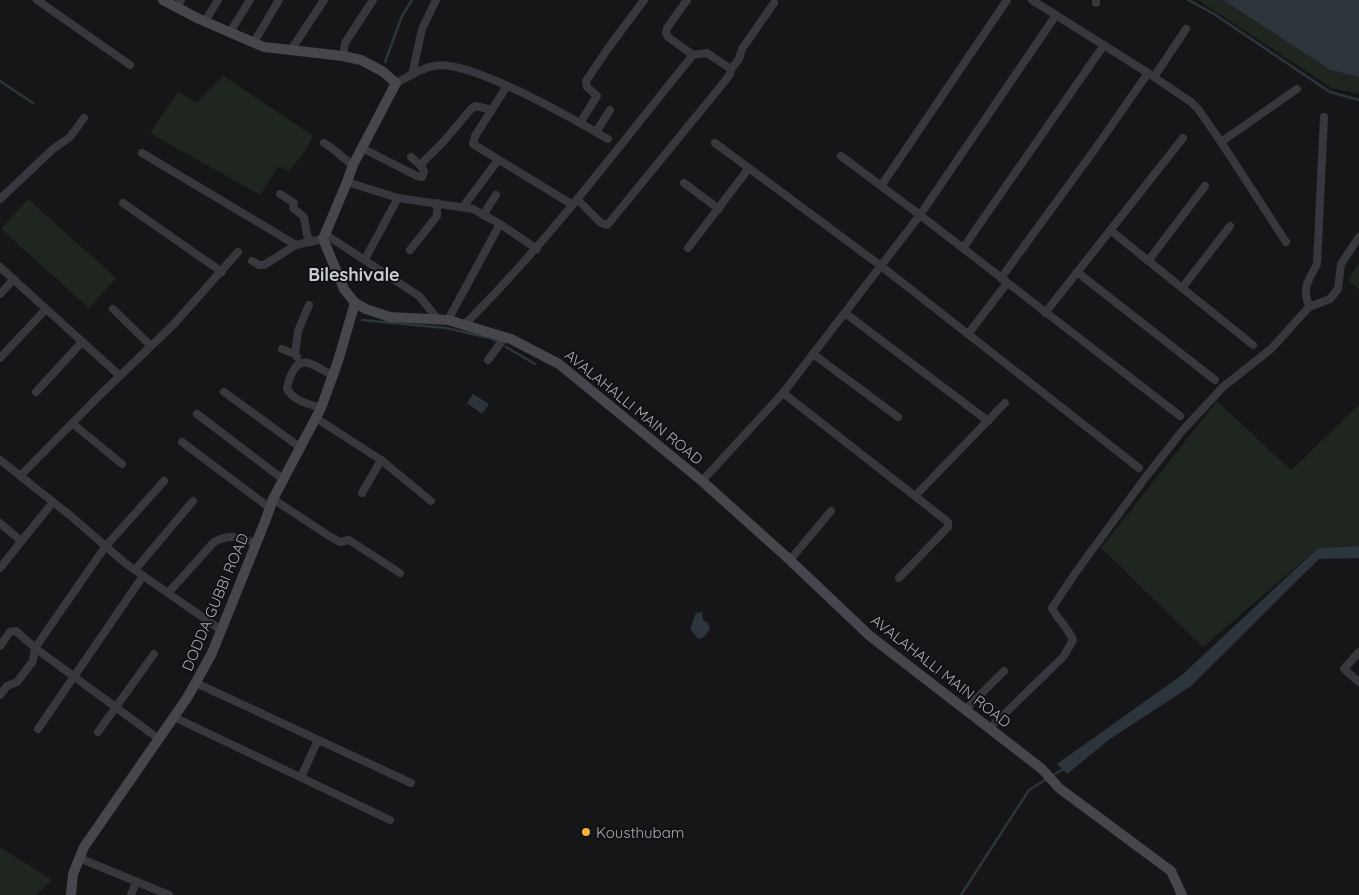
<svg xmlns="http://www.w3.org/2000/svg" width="1359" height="895" viewBox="0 0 1359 895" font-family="Quicksand,sans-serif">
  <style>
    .green { fill: #1e261f }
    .water { fill: #2c353c }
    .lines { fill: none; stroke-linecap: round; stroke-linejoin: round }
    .stream { stroke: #2c353c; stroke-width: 2.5 }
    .minor { stroke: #37383d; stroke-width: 8 }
    .secondary { stroke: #45474d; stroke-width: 10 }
    .poi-dot { fill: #f2b134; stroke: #111113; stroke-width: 2 }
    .labels { text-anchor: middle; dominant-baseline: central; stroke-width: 4; stroke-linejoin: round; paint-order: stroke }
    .street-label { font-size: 15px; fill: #a8adb8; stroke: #111113 }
    .poi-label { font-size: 15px; fill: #a8adb8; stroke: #111113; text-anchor: start }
    .quarter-label { font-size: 18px; font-weight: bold; fill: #c9ccd4; stroke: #111113 }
  </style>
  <rect width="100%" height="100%" fill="#161618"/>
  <g class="green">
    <path d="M 1198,0 L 1223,0 L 1330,70 L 1359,77 L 1359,94 L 1332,88 Z"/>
    <path d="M 223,76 L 313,136 L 306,150 L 289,172 L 279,166 L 260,195 L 150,133 L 178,92 L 196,103 Z"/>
    <path d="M 28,199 L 116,278 L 89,308 L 1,229 Z"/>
    <path d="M 1359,262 L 1359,290 L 1348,280 Z"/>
    <path d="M 1217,401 L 1291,470 L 1359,405 L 1359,546 L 1318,548 L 1203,647 L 1101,548 Z"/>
    <path d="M 0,847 L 52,880 L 36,895 L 0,895 Z"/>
  </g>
  <g class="water">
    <path d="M 1223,0 L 1359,0 L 1359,77 L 1330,70 Z"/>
    <path d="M 473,394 L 489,404 L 482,414 L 467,403 Z"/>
    <path d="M 1359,546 L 1359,558 L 1319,559 L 1191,686 L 1110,739 L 1067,774 L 1057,764 L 1182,675 L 1318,548 Z"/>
    <path d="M 702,612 L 703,620 L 708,623 L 710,629 L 704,637 L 698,639 L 690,629 L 696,613 Z"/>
  </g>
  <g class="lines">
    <g class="stream">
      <path d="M 1188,0 L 1214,14 L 1330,92 L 1359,100"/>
      <path d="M 385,62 L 402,16 L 412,0"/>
      <path d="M 0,81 L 33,103"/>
      <path d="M 362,320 L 446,328 L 490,338 L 496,341"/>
      <path d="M 506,347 L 535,364"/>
      <path d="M 1051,776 L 1064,769"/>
      <path d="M 961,895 L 1029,790 L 1047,779"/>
    </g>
    <g class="minor">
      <path d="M 37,0 L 130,65"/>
      <path d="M 687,0 L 667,28 L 666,33 L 668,37 L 693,55"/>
      <path d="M 1032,0 L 1148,73 L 1191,102 L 1198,109 L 1221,142 L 1286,242"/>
      <path d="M 1096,3 L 1096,0"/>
      <path d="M 177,7 L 181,0"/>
      <path d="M 205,21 L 218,0"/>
      <path d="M 230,32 L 250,0"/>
      <path d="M 254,42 L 279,0"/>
      <path d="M 291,50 L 324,0"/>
      <path d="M 343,56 L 345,43 L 373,0"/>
      <path d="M 731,69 L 739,59 L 742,49 L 774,3"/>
      <path d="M 412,75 L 422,29 L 436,0"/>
      <path d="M 1154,77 L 1186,29"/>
      <path d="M 396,83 C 408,77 421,68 434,66 C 468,58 575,120 608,139"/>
      <path d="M 507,86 L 475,136 L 473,144 L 573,205"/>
      <path d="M 580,123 L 597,96 L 587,87 L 586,81 L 609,47 L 644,0"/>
      <path d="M 596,132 L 610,110"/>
      <path d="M 1221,142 L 1297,89"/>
      <path d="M 324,143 C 335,149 342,158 353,165"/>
      <path d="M 715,143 L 881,266 L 1139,468"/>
      <path d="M 362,148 L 417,176 L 422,177 L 424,171 L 421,166 L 424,161 L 444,141 L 471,109 L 476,106 L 492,110"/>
      <path d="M 142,153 L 296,245 L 323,239"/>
      <path d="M 841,156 L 920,215 L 1056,15"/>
      <path d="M 411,157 L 421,166"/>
      <path d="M 347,182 L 398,198 L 473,209 L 500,224 L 537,249"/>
      <path d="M 684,183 L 719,209"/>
      <path d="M 881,186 L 1007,0"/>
      <path d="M 280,194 L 294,203 L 293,208 L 304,217 L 307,235 L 311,242"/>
      <path d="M 0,199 L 53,149 L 70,137 L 84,118"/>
      <path d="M 123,203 L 222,272"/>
      <path d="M 463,207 L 498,160"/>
      <path d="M 483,215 L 496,195"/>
      <path d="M 1110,230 L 1253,345"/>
      <path d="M 325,234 L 419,296 L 438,319"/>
      <path d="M 688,248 L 749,168"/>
      <path d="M 963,248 L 1104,45"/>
      <path d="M 410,250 L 437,216 L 437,203"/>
      <path d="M 365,259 L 398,198"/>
      <path d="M 252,261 L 259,265 L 264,265 L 296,245"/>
      <path d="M 1148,261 L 1205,186"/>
      <path d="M 0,267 L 120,376"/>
      <path d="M 1077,272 L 1215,380"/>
      <path d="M 1001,278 L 1095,149 L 1148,73"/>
      <path d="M 1182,288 L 1230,226"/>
      <path d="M 0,294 L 14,279"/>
      <path d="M 1309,307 C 1302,286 1308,282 1317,264 L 1324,117"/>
      <path d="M 113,309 L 151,346"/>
      <path d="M 845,313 L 988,421"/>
      <path d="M 1045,313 L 1183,138"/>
      <path d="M 448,320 L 500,224"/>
      <path d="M 464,325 C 548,242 618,147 693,55 L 707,53 L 731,69 L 730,74 L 725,81 L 609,223 L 607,225 L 601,223 L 577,199"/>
      <path d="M 968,334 L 1007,283"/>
      <path d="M 282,349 L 295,354 L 297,357"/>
      <path d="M 295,354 L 298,331 L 309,305"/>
      <path d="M 813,354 L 898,417"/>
      <path d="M 0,358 L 46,309"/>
      <path d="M 488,360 L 505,337"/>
      <path d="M 36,392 L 82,342"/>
      <path d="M 224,392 L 301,448"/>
      <path d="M 783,393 L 948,522 L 948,527 L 899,578"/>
      <path d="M 321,408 C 309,404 294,401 287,389 C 288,383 289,378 292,373 C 302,352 318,368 333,376"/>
      <path d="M 197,414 L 284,480"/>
      <path d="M 316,418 L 381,460 L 431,501"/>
      <path d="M 72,423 L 122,464"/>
      <path d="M 182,442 L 270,508"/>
      <path d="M 0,460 L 72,517 L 125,563 L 221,630"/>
      <path d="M 20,476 L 102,393 L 174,324 L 238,252"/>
      <path d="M 702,481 L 783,393 L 920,215 L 1180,416"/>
      <path d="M 362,493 L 381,460"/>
      <path d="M 915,496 L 1005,403"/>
      <path d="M 273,499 L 329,536 L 340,542 L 349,540 L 400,573"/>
      <path d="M 0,523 L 21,541"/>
      <path d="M 790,560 L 831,511"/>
      <path d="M 0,568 L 53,502"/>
      <path d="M 135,570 L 193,501"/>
      <path d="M 168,593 L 214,542 C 231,533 239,538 257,543"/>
      <path d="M 0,646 L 10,632 L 16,631 L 35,648 L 159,739"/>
      <path d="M 1359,652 L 1344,669 L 1359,682"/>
      <path d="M 196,683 L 411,783"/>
      <path d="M 0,695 L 7,686 L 17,682 L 33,661 L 35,648 L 105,547 L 164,481"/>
      <path d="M 966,709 L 1004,671"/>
      <path d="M 174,717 L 390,820"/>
      <path d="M 990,728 L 1064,656 L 1073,640 C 1068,628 1058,620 1052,608 L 1076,572 L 1145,478 L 1182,431 L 1223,387 L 1271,349 L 1309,307 L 1330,299 L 1338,289 L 1341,264 L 1359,237"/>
      <path d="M 38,729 L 143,576"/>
      <path d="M 98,732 L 154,654"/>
      <path d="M 301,777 L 318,740"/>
      <path d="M 79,858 L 169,895"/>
      <path d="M 131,895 L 136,882"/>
    </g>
    <g class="secondary">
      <path d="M 163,0 L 199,19 L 264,47 L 343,56 L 361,60 L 382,71 L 396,83 L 353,165 L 347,182 L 323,239 L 344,289 L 355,303 L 366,309 L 390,317 L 448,320 L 511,339 L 559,364 L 702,481 L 790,560 L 870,636 L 1042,769 L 1059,788 L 1171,871 L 1182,895"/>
      <path d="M 71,895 L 73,874 L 84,847 L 187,698 L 201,673 L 212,653 L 266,519 L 273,499 L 321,408 L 338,361 L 355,303"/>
    </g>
  </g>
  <circle class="poi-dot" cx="586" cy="832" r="5"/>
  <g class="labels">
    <g class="street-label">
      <text transform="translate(634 407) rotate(39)">AVALAHALLI MAIN ROAD</text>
      <text transform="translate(215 602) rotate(-67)">DODDA GUBBI ROAD</text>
      <text transform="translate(941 671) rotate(38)">AVALAHALLI MAIN ROAD</text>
    </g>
    <g class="poi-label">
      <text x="596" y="832">Kousthubam</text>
    </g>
    <g class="quarter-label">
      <text x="354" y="274">Bileshivale</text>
    </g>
  </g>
</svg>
